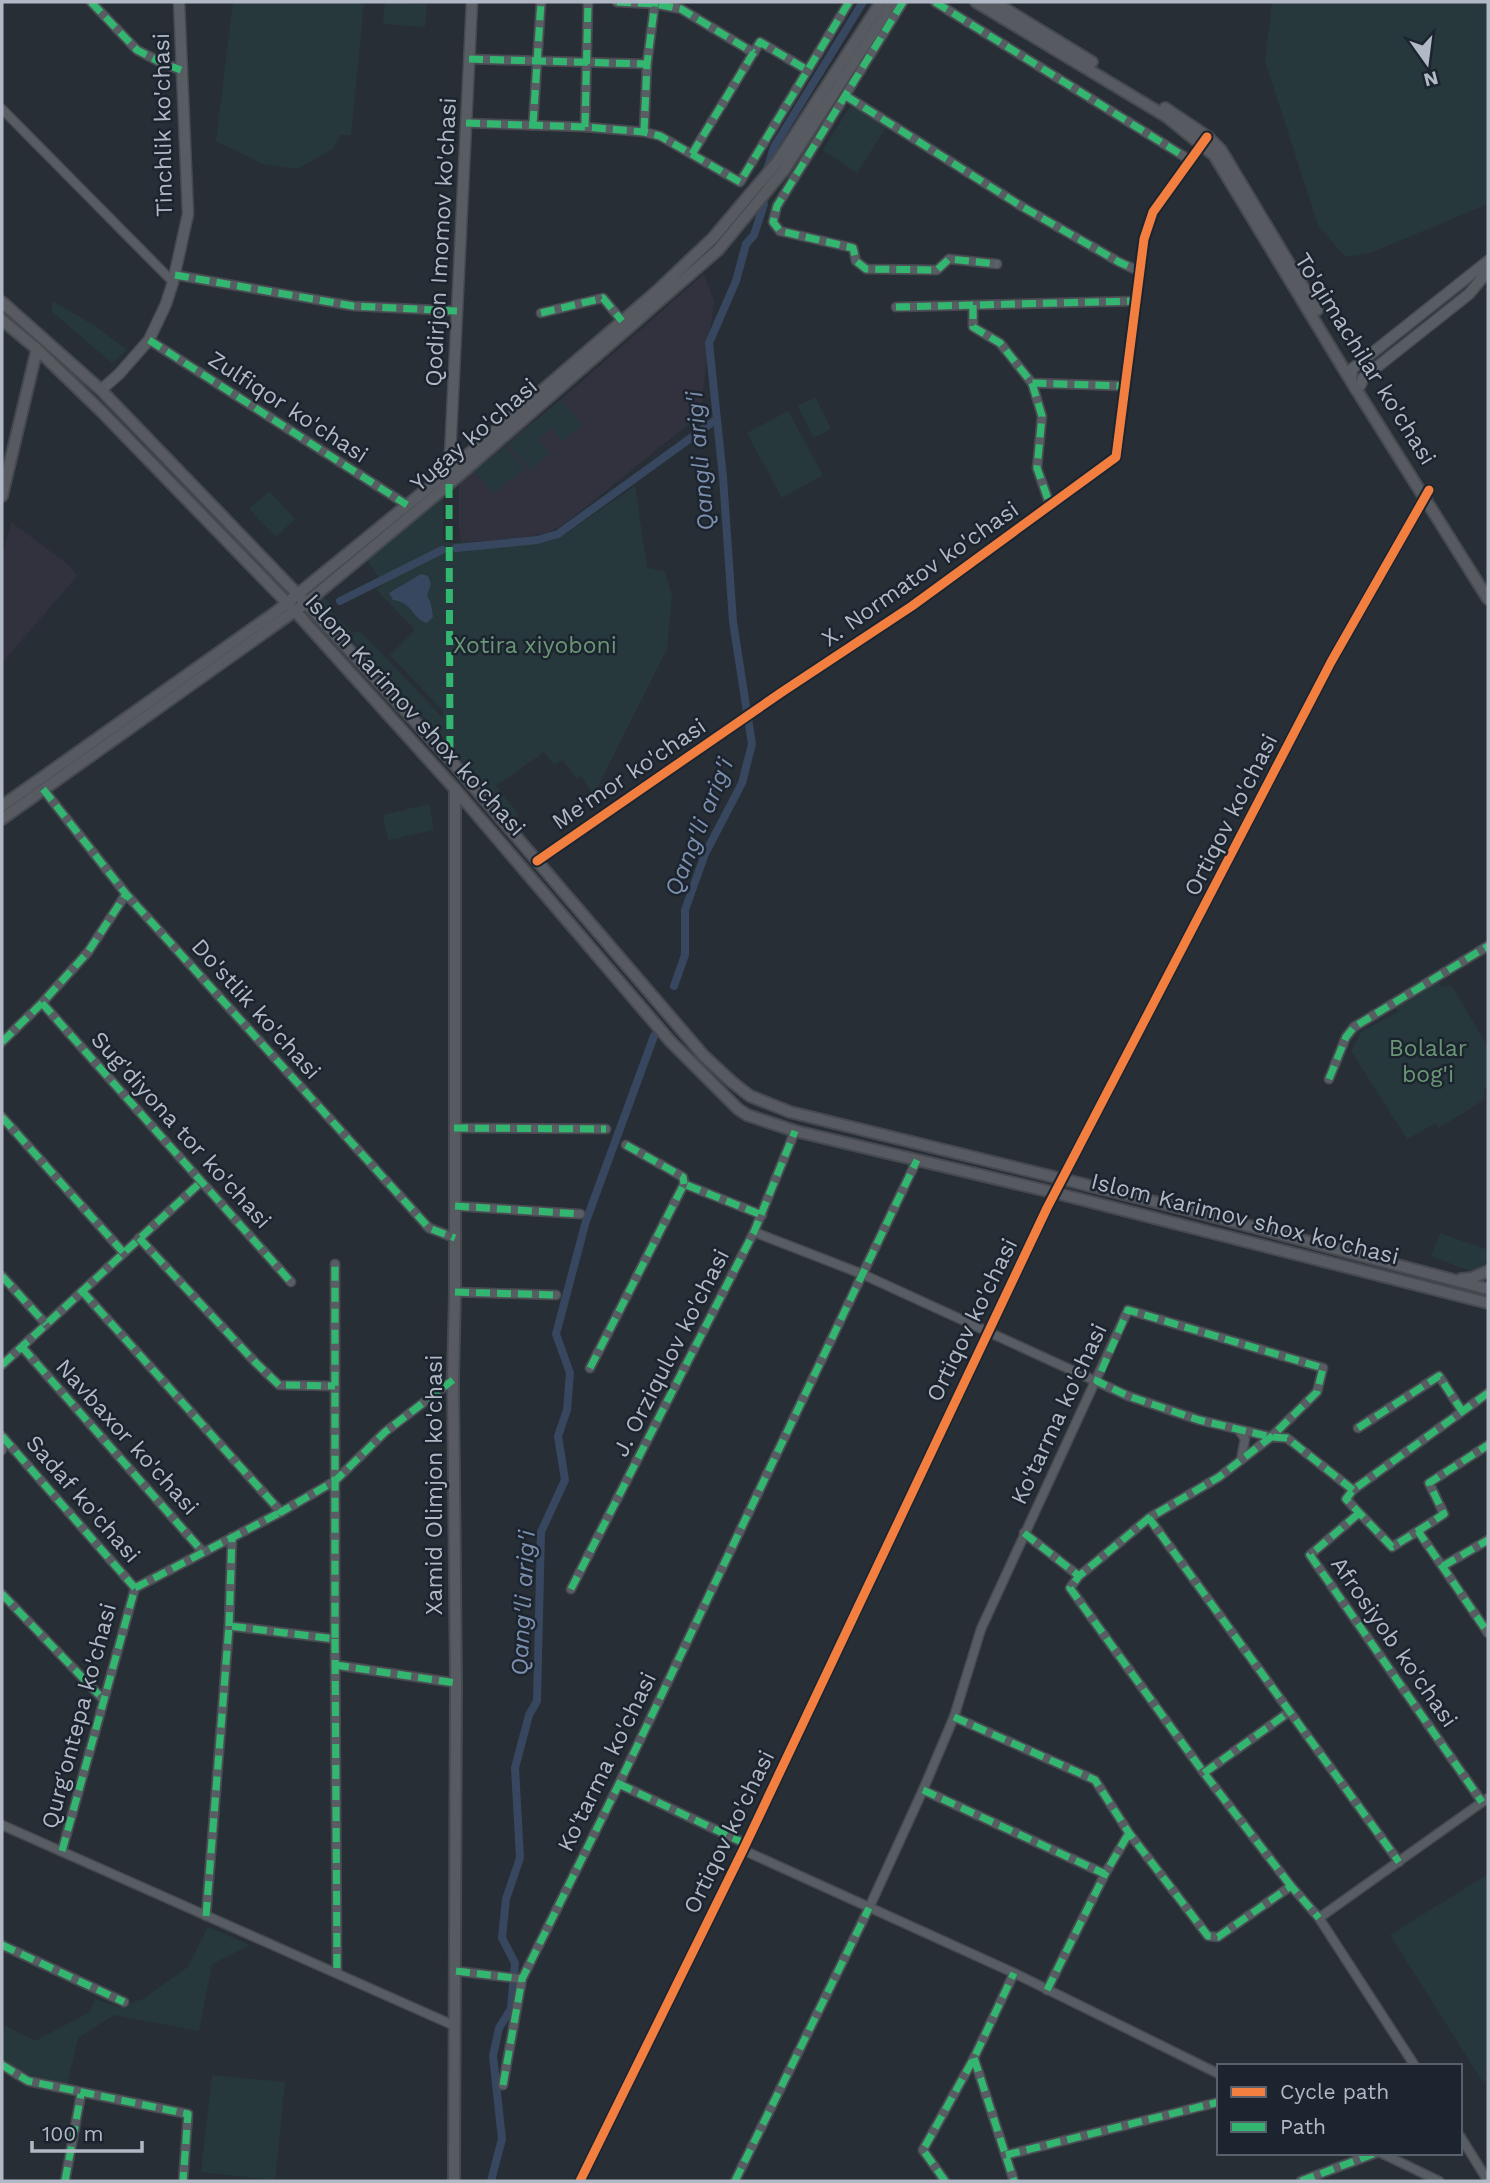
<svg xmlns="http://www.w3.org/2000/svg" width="1490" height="2183" viewBox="0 0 1490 2183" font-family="'Work Sans',sans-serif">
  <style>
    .medical { fill: #32313e }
    .green { fill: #26383b }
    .water { fill: #37475f }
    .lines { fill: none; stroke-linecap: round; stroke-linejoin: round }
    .canal { stroke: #37475f; stroke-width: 8 }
    .minor-casing { stroke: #464a50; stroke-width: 11 }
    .tertiary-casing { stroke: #464a50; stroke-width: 13 }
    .secondary-casing { stroke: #464a50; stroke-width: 14 }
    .minor { stroke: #585c63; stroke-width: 8 }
    .tertiary { stroke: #585c63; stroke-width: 10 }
    .secondary { stroke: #575b61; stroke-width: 10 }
    .quiet { stroke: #33b770; stroke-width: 7; stroke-dasharray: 14 7; stroke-linecap: butt }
    .cycleway-casing { stroke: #1c242f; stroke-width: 13 }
    .cycleway { stroke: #f27e40; stroke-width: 9 }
    .labels { text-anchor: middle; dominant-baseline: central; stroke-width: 5; stroke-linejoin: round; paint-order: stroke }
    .street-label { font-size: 23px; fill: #b2b9c6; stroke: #1c242f }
    .park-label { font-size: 23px; fill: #6a9675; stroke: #1c242f }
    .water-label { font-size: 24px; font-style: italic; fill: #7c8fad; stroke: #1c242f }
  </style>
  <rect width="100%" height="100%" fill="#282e35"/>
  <g class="medical">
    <path d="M 704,274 L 714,301 L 700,415 L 566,523 L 548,533 L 500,541 L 461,542 L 459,531 L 459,481 L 564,397 Z"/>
    <path d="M 11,522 L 70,566 L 77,576 L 2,663 L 2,558 Z"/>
  </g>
  <g class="green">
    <path d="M 233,2 L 364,2 L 351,135 L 340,135 L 333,149 L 297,169 L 263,164 L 216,141 Z"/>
    <path d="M 385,2 L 427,4 L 425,27 L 383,24 Z"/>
    <path d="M 1272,2 L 1488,2 L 1488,204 L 1370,253 L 1345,257 L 1318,225 L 1265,61 Z"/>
    <path d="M 851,105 L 886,127 L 857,173 L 823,150 Z"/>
    <path d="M 1463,288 L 1466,289 L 1466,292 L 1365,370 L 1363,370 L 1363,367 Z"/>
    <path d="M 53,301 L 95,326 L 127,350 L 112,363 L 51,311 Z"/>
    <path d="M 815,397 L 831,429 L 814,438 L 798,406 Z"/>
    <path d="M 561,400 L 583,425 L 563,442 L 551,428 L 538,439 L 550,454 L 530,470 L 508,444 Z"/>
    <path d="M 788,411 L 823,475 L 782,498 L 747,433 Z"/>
    <path d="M 506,446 L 525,469 L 493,494 L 474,470 Z"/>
    <path d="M 635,486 L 647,568 L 664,571 L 672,594 L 667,649 L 596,790 L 592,793 L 581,776 L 576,778 L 563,760 L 554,765 L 544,752 L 496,786 L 518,814 L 512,825 L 443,738 L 318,604 L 322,595 L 334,608 L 331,611 L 352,633 L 360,631 L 443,718 L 443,711 L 390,655 L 415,630 L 376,589 L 383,584 L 367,560 L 443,495 L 443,541 L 452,543 L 500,541 L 564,535 Z"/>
    <path d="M 269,491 L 295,519 L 276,537 L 249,509 Z"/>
    <path d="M 429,804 L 434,830 L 388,840 L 383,815 Z"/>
    <path d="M 1438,982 L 1442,987 L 1450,985 L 1453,988 L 1488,1047 L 1488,1085 L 1484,1089 L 1485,1099 L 1439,1128 L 1436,1123 L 1407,1139 L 1351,1051 L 1362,1031 L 1398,1012 L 1396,1008 Z"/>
    <path d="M 1440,1233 L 1488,1250 L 1488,1261 L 1472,1272 L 1431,1256 Z"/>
    <path d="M 1488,1874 L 1488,2079 L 1483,2082 L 1390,1935 Z"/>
    <path d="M 208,1927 L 250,1945 L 212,1964 L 199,2031 L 114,2015 L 78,2038 L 67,2085 L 31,2075 L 2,2062 L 2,2033 L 5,2025 L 35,2041 L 90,2012 L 95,1999 L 120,2007 L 143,1999 L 188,1967 Z"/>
    <path d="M 212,2075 L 285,2082 L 275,2180 L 201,2172 Z"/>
  </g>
  <path class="water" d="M 421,574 L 428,576 L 431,584 L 427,595 L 431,604 L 433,617 L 427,623 C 412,619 413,602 393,600 L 389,593 Z"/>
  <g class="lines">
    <g class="canal">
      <path d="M 768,167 L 774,147 L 863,2"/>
      <path d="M 456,548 L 537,540 L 558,534 L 717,419"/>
      <path d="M 340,601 L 442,550"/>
      <path d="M 674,986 L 685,955 L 685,910 L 705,854 L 742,783 L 752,744 L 733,622 L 723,477 L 709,343 L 736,281 L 746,244 L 754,235 L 764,204"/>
      <path d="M 491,2181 L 502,2139 L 493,2056 L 499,2028 L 511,2009 L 515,1963 L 502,1938 L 506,1899 L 520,1858 L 515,1768 L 529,1715 L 537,1701 L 541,1532 L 565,1480 L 558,1436 L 567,1410 L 570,1373 L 556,1334 L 586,1221 L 654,1036"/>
    </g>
    <defs>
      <g id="minor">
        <path d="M 91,2 L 137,50 L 160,62 L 181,70"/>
        <path d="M 617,2 L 655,4 L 681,9 L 754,53"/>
        <path d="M 903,2 L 777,206 L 773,222 L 780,231 L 853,248 L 856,261 L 866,269 L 937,270 L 949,259 L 997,264"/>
        <path d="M 935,2 L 1190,160"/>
        <path d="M 469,59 L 647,64"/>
        <path d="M 846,96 L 1021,206 L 1119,262 L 1139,271"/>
        <path d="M 2,109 L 173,282"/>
        <path d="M 466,123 L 585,127 L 644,132 L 660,136 L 740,182 L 849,2"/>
        <path d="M 533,125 L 541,2"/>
        <path d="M 585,127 L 588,2"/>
        <path d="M 644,132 L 647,64 L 655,2"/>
        <path d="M 692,154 L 760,42 L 807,70"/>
        <path d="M 175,275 L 353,306 L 457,311"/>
        <path d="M 973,305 L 973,327 L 1000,343 L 1032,383 L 1124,386"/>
        <path d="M 896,307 L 1136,301"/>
        <path d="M 541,313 L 603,298 L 622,321"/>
        <path d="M 149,340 L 407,505"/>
        <path d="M 1032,383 L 1042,416 L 1037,468 L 1050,505"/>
        <path d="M 43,789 L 126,894 L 429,1228 L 455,1238"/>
        <path d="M 537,861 L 782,692 L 912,606 L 1116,457 L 1144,239 L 1153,212 L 1204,140"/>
        <path d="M 42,1003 L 291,1282"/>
        <path d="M 2,1042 L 42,1003 L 88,952 L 126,894"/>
        <path d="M 1329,1079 L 1346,1037 L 1354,1027 L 1488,946"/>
        <path d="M 2,1117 L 123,1252"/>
        <path d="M 454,1128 L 606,1129"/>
        <path d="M 626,1145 L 683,1177 L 684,1184"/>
        <path d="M 455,1206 L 580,1214"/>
        <path d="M 754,1232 L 862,1274 L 1128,1396 L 1199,1420 L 1271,1437 L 1287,1438 L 1353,1490"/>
        <path d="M 139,1238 L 256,1363 L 279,1385 L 335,1386"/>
        <path d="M 2,1276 L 46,1324"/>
        <path d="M 82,1291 L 281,1512 L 335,1481 L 385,1432 L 453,1380"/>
        <path d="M 455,1292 L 556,1295"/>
        <path d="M 22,1347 L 203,1552"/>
        <path d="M 2,1365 L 201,1182"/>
        <path d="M 590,1368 L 684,1184 L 762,1215"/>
        <path d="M 1488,1393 L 1353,1490 L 1346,1499 L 1392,1547 L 1418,1531 L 1488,1633"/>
        <path d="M 1358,1428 L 1439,1376 L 1462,1411"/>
        <path d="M 1239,1430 L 1245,1439 L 1241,1460"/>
        <path d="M 2,1436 L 135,1588"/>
        <path d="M 2,1450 L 4,1438"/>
        <path d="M 1358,1514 L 1310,1555 L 1482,1802"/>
        <path d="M 1149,1518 L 1079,1576 L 1070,1588 L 1204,1773 L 1291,1886"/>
        <path d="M 1418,1531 L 1444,1514 L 1429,1483 L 1488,1445"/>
        <path d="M 1024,1533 L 1079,1576"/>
        <path d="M 1443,1566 L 1488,1540"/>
        <path d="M 571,1589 L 754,1232 L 795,1131"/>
        <path d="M 2,1594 L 103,1699"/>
        <path d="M 229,1626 L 232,1537"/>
        <path d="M 335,1639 L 337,1973"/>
        <path d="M 335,1665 L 456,1683"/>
        <path d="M 954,1717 L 1095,1780 L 1129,1833 L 1208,1936 L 1218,1937 L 1291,1886 L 1319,1918 L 1415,2066"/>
        <path d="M 1204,1773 L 1289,1712"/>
        <path d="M 619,1784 L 746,1844"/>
        <path d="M 923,1790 L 1105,1874 L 1129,1833"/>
        <path d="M 2,1825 L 455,2026"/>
        <path d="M 743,1850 L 1014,1973 L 1219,2074"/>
        <path d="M 62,1851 L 135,1588 L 281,1512"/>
        <path d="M 206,1916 L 229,1626 L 335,1639 L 335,1264"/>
        <path d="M 1319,1918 L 1488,1798"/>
        <path d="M 2,1945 L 124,2002"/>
        <path d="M 456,1971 L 522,1979"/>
        <path d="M 1047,1990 L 1105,1874"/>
        <path d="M 974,2058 L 1014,2181"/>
        <path d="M 2,2065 L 28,2081 L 188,2114 L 183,2181"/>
        <path d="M 503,2085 L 522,1979 L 619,1784 L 917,1160"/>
        <path d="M 1460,2136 L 1488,2181"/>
        <path d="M 1381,2153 L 1439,2181"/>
        <path d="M 1006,2155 L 1219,2102"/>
        <path d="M 65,2181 L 81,2094"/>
        <path d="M 735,2181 L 869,1908 L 923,1790 L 954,1717 L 981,1629 L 1128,1310 L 1323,1368 L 1317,1392 L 1271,1437 L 1219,1477 L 1149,1518 L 1399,1862"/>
        <path d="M 945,2181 L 923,2150 L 974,2058 L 1014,1973"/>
        <path d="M 1301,2181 L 1376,2153"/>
      </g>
      <g id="tertiary">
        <path d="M 1351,381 L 1352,369 L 1488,261"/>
        <path d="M 101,390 L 119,374 L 149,340 L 166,304 L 173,282 L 188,214 L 179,2"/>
        <path d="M 1356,390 L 1361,384 L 1363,378 L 1469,294 L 1488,271"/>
        <path d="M 449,477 L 472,2"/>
        <path d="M 580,2181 L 743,1850 L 1047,1208 L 1331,662 L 1429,490"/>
      </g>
      <g id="secondary">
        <path d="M 976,2 L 1167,117 L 1214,155 L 1351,381 L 1488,599"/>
        <path d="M 994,2 L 1092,62"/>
        <path d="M 1165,108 L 1208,137 L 1221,150 L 1317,310"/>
        <path d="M 2,302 L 101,390 L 306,603 L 454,764 L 704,1056 L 732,1082 L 750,1096 L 790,1112 L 1192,1211 L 1488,1289"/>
        <path d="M 2,320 L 37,349 L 101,411 L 295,611 L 455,789 L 670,1041 L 738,1109 L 747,1115 L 795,1131 L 1056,1193 L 1488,1303"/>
        <path d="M 2,496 L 37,349"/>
        <path d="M 2,806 L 276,612 L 449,471 L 657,291 L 713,238 L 778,161 L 881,2"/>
        <path d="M 2,819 L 306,603 L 449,484 L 718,250 L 784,170 L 893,2"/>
        <path d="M 1461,1279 L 1472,1278 L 1488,1271"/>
        <path d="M 454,2181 L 456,1683 L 453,1380 L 455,1292 L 455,789"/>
      </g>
    </defs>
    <use href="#minor" class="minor-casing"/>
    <use href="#tertiary" class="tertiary-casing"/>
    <use href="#secondary" class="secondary-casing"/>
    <use href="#minor" class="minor"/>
    <use href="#tertiary" class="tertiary"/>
    <use href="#secondary" class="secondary"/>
    <g class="quiet">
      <path d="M 91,2 L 137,50 L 160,62 L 181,70"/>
      <path d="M 617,2 L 655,4 L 681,9 L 754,53"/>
      <path d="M 903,2 L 777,206 L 773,222 L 780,231 L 853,248 L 856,261 L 866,269 L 937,270 L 949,259 L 997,264"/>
      <path d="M 935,2 L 1190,160"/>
      <path d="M 469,59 L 647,64"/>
      <path d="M 846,96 L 1021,206 L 1119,262 L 1139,271"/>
      <path d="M 466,123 L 585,127 L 644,132 L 660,136 L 740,182 L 849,2"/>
      <path d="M 533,125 L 541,2"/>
      <path d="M 585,127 L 588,2"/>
      <path d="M 644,132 L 647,64 L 655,2"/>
      <path d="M 692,154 L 760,42 L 807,70"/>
      <path d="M 175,275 L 353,306 L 457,311"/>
      <path d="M 973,305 L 973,327 L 1000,343 L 1032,383 L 1124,386"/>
      <path d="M 896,307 L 1136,301"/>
      <path d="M 541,313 L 603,298 L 622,321"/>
      <path d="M 149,340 L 407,505"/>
      <path d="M 1032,383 L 1042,416 L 1037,468 L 1050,505"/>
      <path d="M 449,484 L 450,760"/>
      <path d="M 43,789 L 126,894 L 429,1228 L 455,1238"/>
      <path d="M 42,1003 L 291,1282"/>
      <path d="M 2,1042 L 42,1003 L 88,952 L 126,894"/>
      <path d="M 1329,1079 L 1346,1037 L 1354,1027 L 1488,946"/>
      <path d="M 2,1117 L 123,1252"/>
      <path d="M 454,1128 L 606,1129"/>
      <path d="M 626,1145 L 683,1177 L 684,1184"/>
      <path d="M 455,1206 L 580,1214"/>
      <path d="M 139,1238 L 256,1363 L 279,1385 L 335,1386"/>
      <path d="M 2,1276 L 46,1324"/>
      <path d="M 82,1291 L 281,1512 L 335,1481 L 385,1432 L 453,1380"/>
      <path d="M 455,1292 L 556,1295"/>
      <path d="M 22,1347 L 203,1552"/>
      <path d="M 2,1365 L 201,1182"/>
      <path d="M 590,1368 L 684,1184 L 762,1215"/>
      <path d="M 1488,1393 L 1353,1490 L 1346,1499 L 1392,1547 L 1418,1531 L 1488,1633"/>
      <path d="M 1358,1428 L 1439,1376 L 1462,1411"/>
      <path d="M 2,1436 L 135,1588"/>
      <path d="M 1353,1490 L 1287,1438 L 1271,1437 L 1199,1420 L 1128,1396 L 1097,1381 L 1128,1310 L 1323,1368 L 1317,1392 L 1271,1437 L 1219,1477 L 1149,1518 L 1399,1862"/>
      <path d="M 1358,1514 L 1310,1555 L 1482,1802"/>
      <path d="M 1149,1518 L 1079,1576 L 1070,1588 L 1204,1773 L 1291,1886"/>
      <path d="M 1418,1531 L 1444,1514 L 1429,1483 L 1488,1445"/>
      <path d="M 1024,1533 L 1079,1576"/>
      <path d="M 1443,1566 L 1488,1540"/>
      <path d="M 571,1589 L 754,1232 L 795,1131"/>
      <path d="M 2,1594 L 103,1699"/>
      <path d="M 229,1626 L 232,1537"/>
      <path d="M 335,1639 L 337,1973"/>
      <path d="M 335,1665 L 456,1683"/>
      <path d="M 954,1717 L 1095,1780 L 1129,1833 L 1208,1936 L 1218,1937 L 1291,1886 L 1319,1918"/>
      <path d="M 1204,1773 L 1289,1712"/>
      <path d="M 619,1784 L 746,1844"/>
      <path d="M 923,1790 L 1105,1874 L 1129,1833"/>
      <path d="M 62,1851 L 135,1588 L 281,1512"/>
      <path d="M 206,1916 L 229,1626 L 335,1639 L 335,1264"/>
      <path d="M 2,1945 L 124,2002"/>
      <path d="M 456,1971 L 522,1979"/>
      <path d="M 1047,1990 L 1105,1874"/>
      <path d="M 974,2058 L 1014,2181"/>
      <path d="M 2,2065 L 28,2081 L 188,2114 L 183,2181"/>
      <path d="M 503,2085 L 522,1979 L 619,1784 L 917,1160"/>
      <path d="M 1006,2155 L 1219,2102"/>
      <path d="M 65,2181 L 81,2094"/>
      <path d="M 735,2181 L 869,1908"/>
      <path d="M 945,2181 L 923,2150 L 974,2058 L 1014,1973"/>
      <path d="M 1301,2181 L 1376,2153"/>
    </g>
    <defs>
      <g id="cycleway">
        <path d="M 537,861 L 782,692 L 912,606 L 1116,457 L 1144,239 L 1153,212 L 1207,137"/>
        <path d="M 580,2181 L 743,1850 L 1047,1208 L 1331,662 L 1429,490"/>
      </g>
    </defs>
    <use href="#cycleway" class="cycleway-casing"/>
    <use href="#cycleway" class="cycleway"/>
  </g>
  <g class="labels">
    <g class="street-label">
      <text transform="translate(163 125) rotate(-91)">Tinchlik ko'chasi</text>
      <text transform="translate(441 242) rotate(-87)">Qodirjon Imomov ko'chasi</text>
      <text transform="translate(1365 359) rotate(58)">To'qimachilar ko'chasi</text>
      <text transform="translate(288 407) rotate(33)">Zulfiqor ko'chasi</text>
      <text transform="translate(474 435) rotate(-41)">Yugay ko'chasi</text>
      <text transform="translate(920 574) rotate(-35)">X. Normatov ko'chasi</text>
      <text transform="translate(415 715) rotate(48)">Islom Karimov shox ko'chasi</text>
      <text transform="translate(629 774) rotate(-34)">Me'mor ko'chasi</text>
      <text transform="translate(1231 815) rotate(-63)">Ortiqov ko'chasi</text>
      <text transform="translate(256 1009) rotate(48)">Do'stlik ko'chasi</text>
      <text transform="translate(181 1130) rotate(48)">Sug'diyona tor ko'chasi</text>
      <text transform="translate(1245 1219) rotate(14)">Islom Karimov shox ko'chasi</text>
      <text transform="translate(972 1320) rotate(-64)">Ortiqov ko'chasi</text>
      <text transform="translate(671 1353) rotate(-63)">J. Orziqulov ko'chasi</text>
      <text transform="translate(1059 1414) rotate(-65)">Ko'tarma ko'chasi</text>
      <text transform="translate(127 1437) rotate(48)">Navbaxor ko'chasi</text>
      <text transform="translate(434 1485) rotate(-90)">Xamid Olimjon ko'chasi</text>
      <text transform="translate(83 1499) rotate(49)">Sadaf ko'chasi</text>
      <text transform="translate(1394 1642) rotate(55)">Afrosiyob ko'chasi</text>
      <text transform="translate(79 1716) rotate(-75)">Qurg'ontepa ko'chasi</text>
      <text transform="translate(607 1762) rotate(-64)">Ko'tarma ko'chasi</text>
      <text transform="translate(729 1832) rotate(-64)">Ortiqov ko'chasi</text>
    </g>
    <g class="park-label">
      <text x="535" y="645">Xotira xiyoboni</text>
      <text x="1428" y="1048">Bolalar<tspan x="1428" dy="26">bog'i</tspan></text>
    </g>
    <g class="water-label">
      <text transform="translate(700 461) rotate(-95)">Qangli arig'i</text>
      <text transform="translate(699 827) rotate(-68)">Qang'li arig'i</text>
      <text transform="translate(523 1603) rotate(-87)">Qang'li arig'i</text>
    </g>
  </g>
  <rect width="1490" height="2183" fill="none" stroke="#b2b9c6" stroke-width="7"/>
  <rect x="1217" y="2064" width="245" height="91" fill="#1c242f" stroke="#58606b" stroke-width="2"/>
  <rect x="1231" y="2087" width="35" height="10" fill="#f27e40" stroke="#58606b" stroke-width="2"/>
  <text x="1280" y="2099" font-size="21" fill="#b2b9c6">Cycle path</text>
  <rect x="1231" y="2122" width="35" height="10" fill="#33b770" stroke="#58606b" stroke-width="2"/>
  <text x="1280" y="2134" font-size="21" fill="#b2b9c6">Path</text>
  <g transform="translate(1427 63) rotate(166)" stroke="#1c242f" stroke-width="5" paint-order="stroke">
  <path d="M0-5L12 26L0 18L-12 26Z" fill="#b2b9c6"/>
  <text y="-10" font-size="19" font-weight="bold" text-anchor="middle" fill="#b2b9c6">N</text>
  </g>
  <path d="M32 2141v10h110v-10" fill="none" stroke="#b2b9c6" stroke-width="3.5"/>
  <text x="42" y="2141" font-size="21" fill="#b2b9c6" stroke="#1c242f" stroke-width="5" paint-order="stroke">100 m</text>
</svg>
